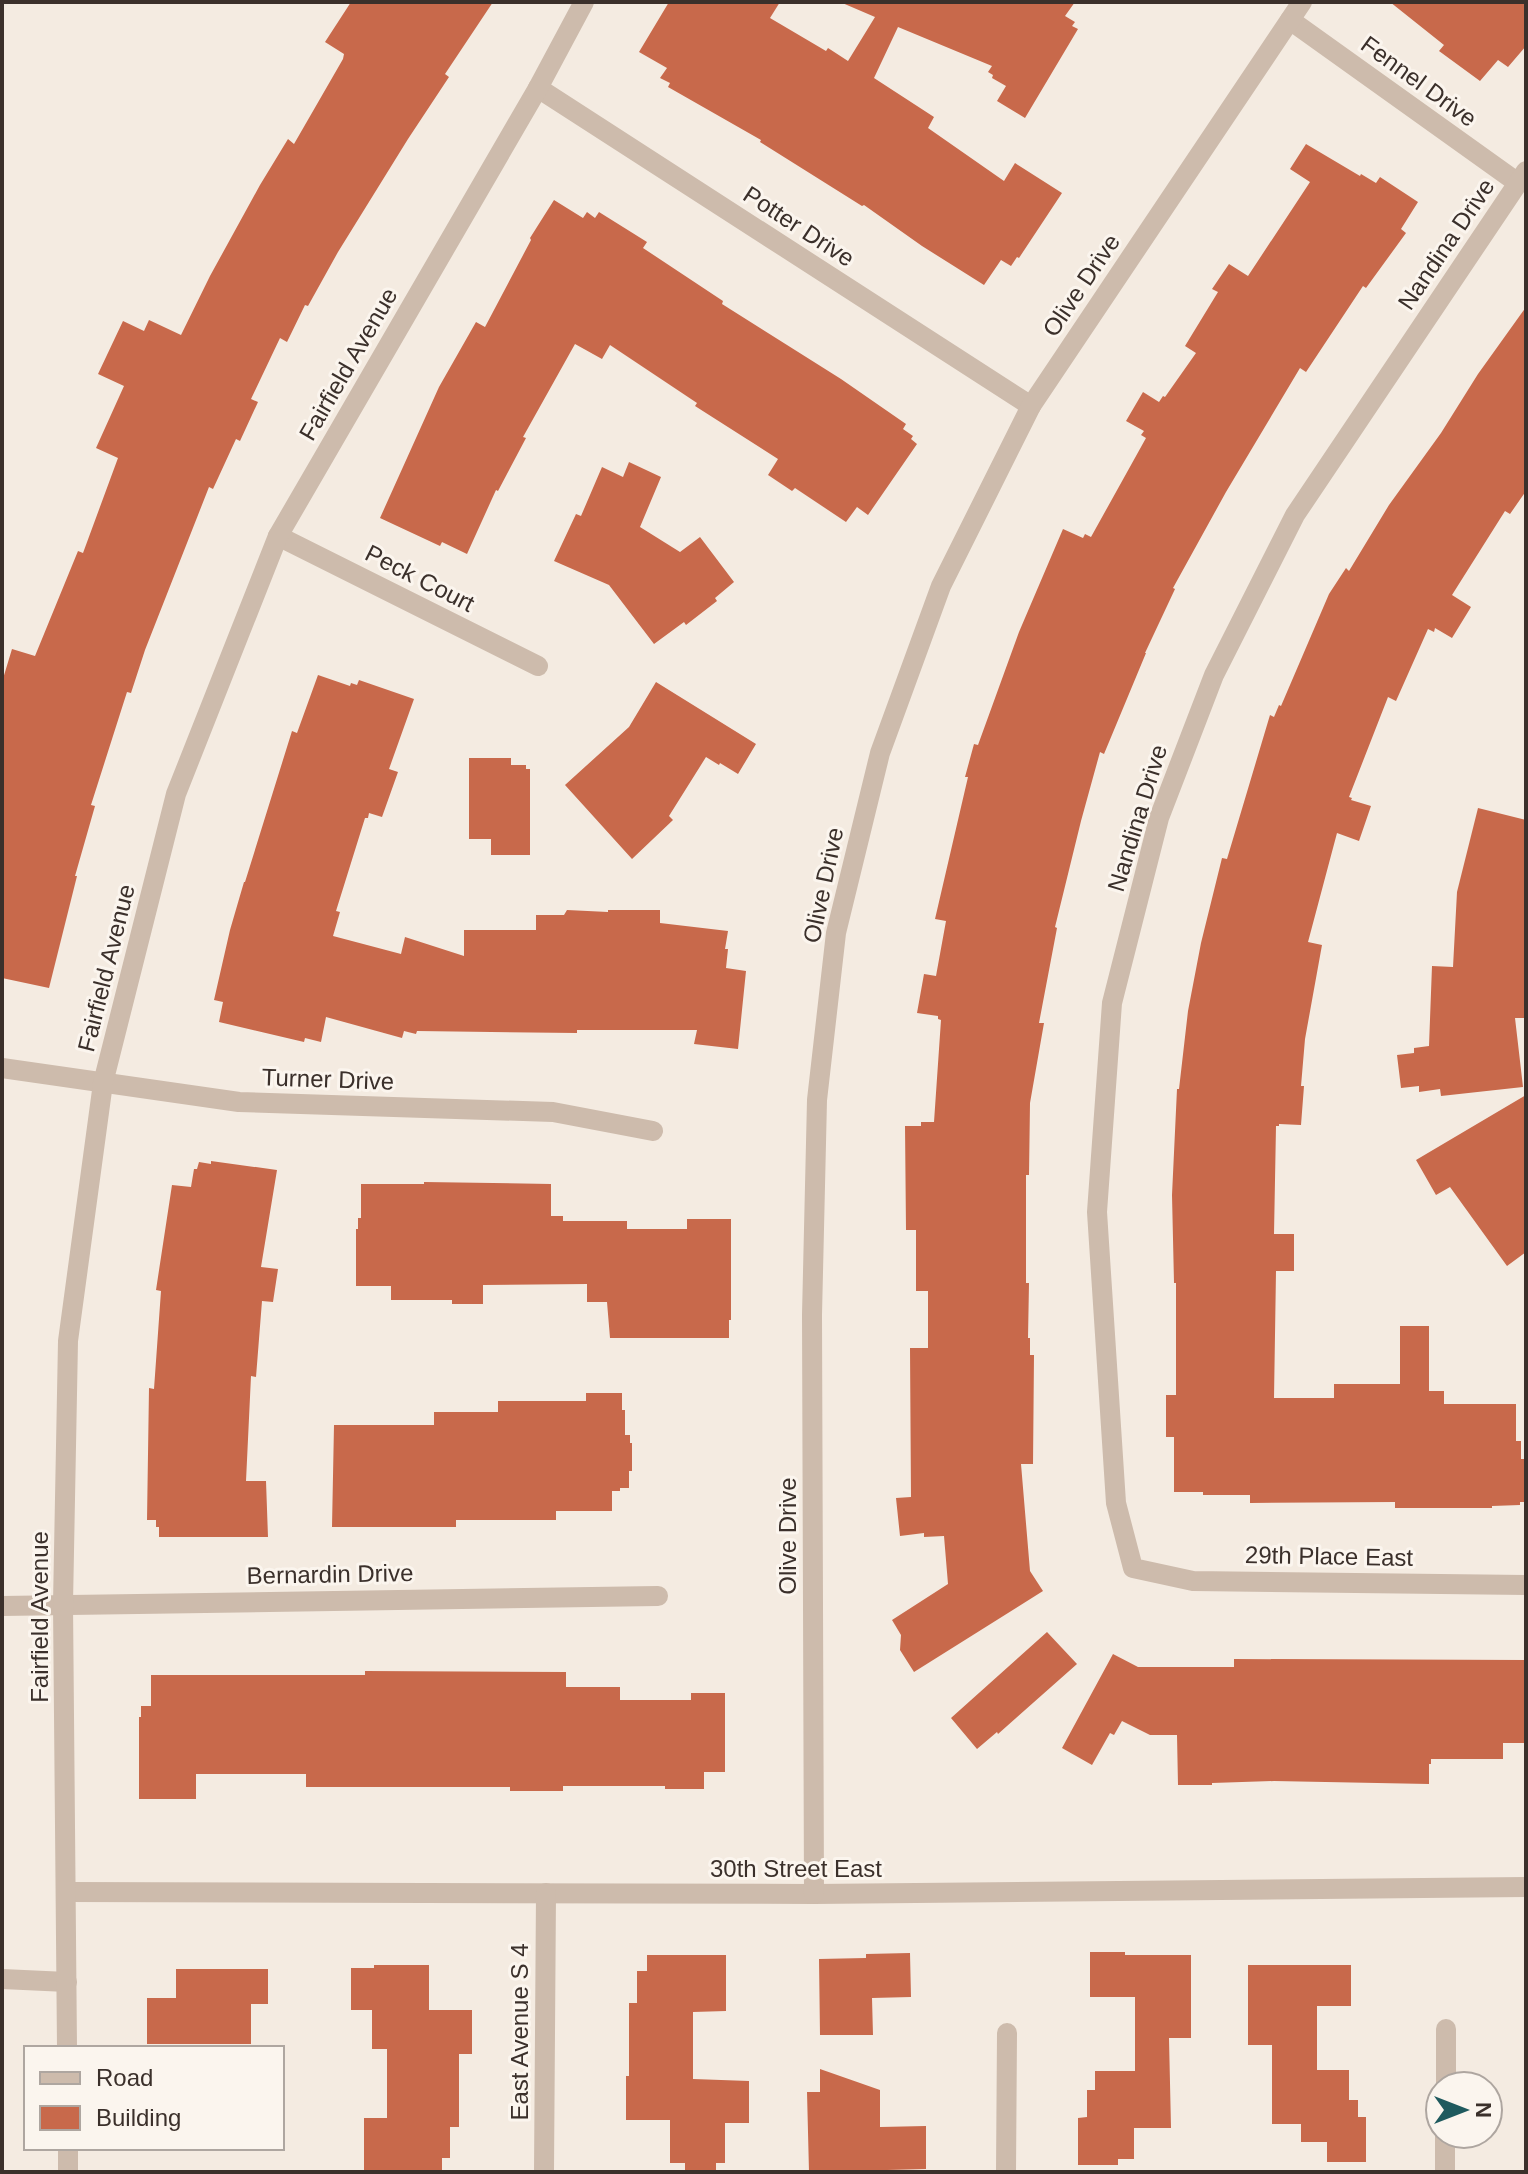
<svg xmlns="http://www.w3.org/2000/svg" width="1528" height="2174" viewBox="0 0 1528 2174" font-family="Arial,sans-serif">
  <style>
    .building { fill: #c8694b }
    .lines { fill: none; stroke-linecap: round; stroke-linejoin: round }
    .minor { stroke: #cdbbac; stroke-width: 20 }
    .labels { text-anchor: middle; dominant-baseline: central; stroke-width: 6; stroke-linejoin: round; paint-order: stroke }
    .street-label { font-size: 24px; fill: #3b302b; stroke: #fbf5ee }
  </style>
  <rect width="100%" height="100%" fill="#f4ebe1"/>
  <g class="building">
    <path d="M 351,2 L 493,2 L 445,74 L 449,77 L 408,139 L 338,252 L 308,306 L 305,305 L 287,342 L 280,338 L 251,399 L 258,402 L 240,441 L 236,439 L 213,489 L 209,487 L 145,650 L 131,693 L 127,692 L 91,805 L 95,806 L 75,876 L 77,876 L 49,988 L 2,978 L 2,682 L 12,649 L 35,656 L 78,551 L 83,553 L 118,458 L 96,448 L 124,386 L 98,374 L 123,321 L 144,331 L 149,320 L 181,335 L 210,276 L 260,185 L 288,139 L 294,144 L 343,59 L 344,54 L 325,42 Z"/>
    <path d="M 669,2 L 780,2 L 770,18 L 826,51 L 828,48 L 848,61 L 875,17 L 840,2 L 1075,2 L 1065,16 L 1075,22 L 1072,26 L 1078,29 L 1025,118 L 997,101 L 1006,86 L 992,78 L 993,75 L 988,72 L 992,66 L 898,27 L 874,78 L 934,117 L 928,128 L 1004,181 L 1015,163 L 1062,193 L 1019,258 L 1017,257 L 1011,266 L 1001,260 L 984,285 L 922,246 L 864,205 L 862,206 L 760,142 L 761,140 L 668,87 L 670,83 L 660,78 L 667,68 L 639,52 Z"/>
    <path d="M 1390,2 L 1526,2 L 1526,46 L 1508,67 L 1498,60 L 1480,81 L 1439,51 L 1444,45 Z"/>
    <path d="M 1306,144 L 1360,176 L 1361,174 L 1376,183 L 1380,177 L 1418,202 L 1401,229 L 1406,233 L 1366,288 L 1363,286 L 1306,372 L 1300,368 L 1226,492 L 1173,588 L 1175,589 L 1145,653 L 1146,653 L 1104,754 L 1100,752 L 1081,821 L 1055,927 L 1057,928 L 1039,1023 L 1044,1023 L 1030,1103 L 1029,1175 L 1026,1175 L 1026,1283 L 1029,1283 L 1028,1338 L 1030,1338 L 1030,1355 L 1034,1355 L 1033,1464 L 1021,1464 L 1030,1571 L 1043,1591 L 914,1672 L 900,1650 L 901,1635 L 892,1620 L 948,1584 L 944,1536 L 924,1537 L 924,1533 L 900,1536 L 896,1498 L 911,1497 L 910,1348 L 928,1348 L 928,1291 L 916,1291 L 916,1230 L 906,1230 L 905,1126 L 921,1126 L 921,1122 L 934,1122 L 941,1020 L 938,1019 L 938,1016 L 917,1013 L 924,974 L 936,976 L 946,921 L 935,919 L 968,777 L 965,777 L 974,744 L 978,745 L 1019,632 L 1063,529 L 1083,538 L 1085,534 L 1091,537 L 1146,438 L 1141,435 L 1144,431 L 1126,421 L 1143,392 L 1159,402 L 1163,396 L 1165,397 L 1196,353 L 1185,346 L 1218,292 L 1212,289 L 1229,264 L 1248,276 L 1310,182 L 1290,169 Z"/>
    <path d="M 554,200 L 583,218 L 587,212 L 595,218 L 599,212 L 647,242 L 643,248 L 723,301 L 722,304 L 841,379 L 906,424 L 903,429 L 913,436 L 911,439 L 917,444 L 868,515 L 857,507 L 846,522 L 795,488 L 792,491 L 768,475 L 778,459 L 695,406 L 697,403 L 610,345 L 602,359 L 575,344 L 523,437 L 526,438 L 498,491 L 496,490 L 467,554 L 442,542 L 440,546 L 380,518 L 439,387 L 476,322 L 485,327 L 531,240 L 530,238 Z"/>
    <path d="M 1526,307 L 1526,491 L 1510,514 L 1505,511 L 1452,595 L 1471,607 L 1452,638 L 1435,628 L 1434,632 L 1428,629 L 1396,701 L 1388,697 L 1349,797 L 1352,798 L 1351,800 L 1371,806 L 1359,841 L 1337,833 L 1308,942 L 1322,945 L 1305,1039 L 1301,1086 L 1304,1086 L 1301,1125 L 1279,1124 L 1279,1126 L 1276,1126 L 1274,1234 L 1294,1234 L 1294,1271 L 1276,1271 L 1274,1398 L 1334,1398 L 1334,1384 L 1400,1384 L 1400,1326 L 1429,1326 L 1429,1391 L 1444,1391 L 1444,1404 L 1516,1404 L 1516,1441 L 1521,1441 L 1521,1459 L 1526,1459 L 1526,1502 L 1520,1502 L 1520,1505 L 1492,1506 L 1492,1508 L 1395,1508 L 1395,1502 L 1250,1503 L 1250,1495 L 1203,1495 L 1203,1492 L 1174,1492 L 1174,1437 L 1166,1437 L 1166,1395 L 1176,1395 L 1176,1283 L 1174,1283 L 1172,1195 L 1177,1089 L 1179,1089 L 1188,1011 L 1201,943 L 1222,858 L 1227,859 L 1270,715 L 1274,717 L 1279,705 L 1281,706 L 1329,594 L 1346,568 L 1349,571 L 1389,505 L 1441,433 L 1478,374 Z"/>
    <path d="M 629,462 L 661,477 L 640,527 L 680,552 L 700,537 L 734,582 L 715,598 L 717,601 L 686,625 L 684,622 L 654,644 L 609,585 L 554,561 L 576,514 L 581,516 L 602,467 L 623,477 Z"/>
    <path d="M 318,675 L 350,686 L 351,683 L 357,685 L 359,680 L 414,699 L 389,769 L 398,772 L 382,817 L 369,813 L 368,818 L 365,818 L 336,911 L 340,912 L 333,936 L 401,954 L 405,937 L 464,956 L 464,930 L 536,930 L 536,915 L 564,915 L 567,910 L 608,912 L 608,910 L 660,910 L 660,923 L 728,931 L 725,949 L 728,949 L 726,968 L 746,971 L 738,1049 L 694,1044 L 697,1030 L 577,1030 L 577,1033 L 417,1031 L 416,1034 L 404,1031 L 402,1038 L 326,1017 L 321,1042 L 305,1038 L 304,1042 L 219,1022 L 223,1002 L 214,1000 L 230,930 L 244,882 L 245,882 L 292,731 L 297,733 Z"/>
    <path d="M 656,682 L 756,744 L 738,774 L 720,763 L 719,765 L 706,757 L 669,816 L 673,820 L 632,859 L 565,785 L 629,727 Z"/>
    <path d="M 469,758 L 511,758 L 511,765 L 526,765 L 526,769 L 530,769 L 530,855 L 491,855 L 491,839 L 469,839 Z"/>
    <path d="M 1478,808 L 1526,820 L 1526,1018 L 1515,1018 L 1523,1087 L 1441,1096 L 1440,1089 L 1419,1092 L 1419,1086 L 1401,1088 L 1397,1055 L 1414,1053 L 1414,1048 L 1429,1046 L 1432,966 L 1453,967 L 1457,892 Z"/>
    <path d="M 1526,1095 L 1526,1252 L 1507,1266 L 1450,1187 L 1436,1195 L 1416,1160 Z"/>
    <path d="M 211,1161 L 277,1170 L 261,1267 L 278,1269 L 273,1302 L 262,1301 L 256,1377 L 251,1376 L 246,1481 L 266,1481 L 268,1537 L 159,1537 L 159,1527 L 156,1527 L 156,1520 L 147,1520 L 149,1388 L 154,1389 L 161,1291 L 156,1290 L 172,1185 L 191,1187 L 194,1169 L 197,1169 L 199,1162 L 211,1164 Z"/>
    <path d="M 424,1182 L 551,1184 L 551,1216 L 563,1216 L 563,1221 L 627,1221 L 627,1229 L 687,1229 L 687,1219 L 731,1219 L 731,1320 L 729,1320 L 729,1338 L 610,1338 L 607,1302 L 587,1302 L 587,1284 L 483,1285 L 483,1304 L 452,1304 L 452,1300 L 391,1300 L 391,1286 L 356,1286 L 356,1229 L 358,1229 L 358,1218 L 361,1218 L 361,1184 L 424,1184 Z"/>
    <path d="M 586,1393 L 622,1393 L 622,1410 L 625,1410 L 625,1435 L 630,1435 L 630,1443 L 632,1443 L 632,1471 L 629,1471 L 629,1488 L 620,1488 L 620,1491 L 612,1491 L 612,1511 L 556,1511 L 556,1520 L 456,1520 L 456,1527 L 332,1527 L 334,1425 L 434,1425 L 434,1412 L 498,1412 L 498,1401 L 586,1401 Z"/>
    <path d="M 1047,1632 L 1077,1664 L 998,1734 L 997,1732 L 977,1749 L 951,1718 Z"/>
    <path d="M 1113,1654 L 1138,1667 L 1234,1667 L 1234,1659 L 1526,1660 L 1526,1743 L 1503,1743 L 1503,1759 L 1431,1759 L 1431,1764 L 1429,1764 L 1429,1784 L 1274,1781 L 1212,1783 L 1212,1785 L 1178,1785 L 1177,1735 L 1150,1735 L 1122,1721 L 1114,1735 L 1110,1733 L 1092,1765 L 1062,1748 Z"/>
    <path d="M 365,1671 L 566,1672 L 566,1687 L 620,1687 L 620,1700 L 691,1700 L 691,1693 L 725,1693 L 725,1772 L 704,1772 L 704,1789 L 665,1789 L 665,1786 L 563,1786 L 563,1791 L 510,1791 L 510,1787 L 306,1787 L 306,1774 L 196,1774 L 196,1799 L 139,1799 L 139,1717 L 141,1717 L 141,1706 L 151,1706 L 151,1675 L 365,1675 Z"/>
    <path d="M 1090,1952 L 1125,1952 L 1125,1955 L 1191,1955 L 1191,2038 L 1169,2038 L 1171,2128 L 1134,2128 L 1134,2159 L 1118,2159 L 1118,2165 L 1078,2165 L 1078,2118 L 1087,2117 L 1087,2090 L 1095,2090 L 1095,2071 L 1135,2071 L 1135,1997 L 1090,1997 Z"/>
    <path d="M 910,1953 L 911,1997 L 872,1998 L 873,2035 L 820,2035 L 819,1959 L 866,1958 L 866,1954 Z"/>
    <path d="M 647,1955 L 726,1955 L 726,2011 L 693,2012 L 693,2079 L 749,2081 L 749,2123 L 725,2123 L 725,2163 L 716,2163 L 716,2172 L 685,2172 L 685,2163 L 670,2163 L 670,2120 L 626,2120 L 626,2076 L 629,2076 L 629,2003 L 637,2003 L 637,1971 L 647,1971 Z"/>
    <path d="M 374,1965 L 429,1965 L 429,2010 L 472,2010 L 472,2054 L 459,2054 L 459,2127 L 450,2127 L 450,2158 L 442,2158 L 442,2172 L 364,2172 L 364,2118 L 387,2118 L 387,2049 L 372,2049 L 372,2010 L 351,2010 L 351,1968 L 374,1968 Z"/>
    <path d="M 1248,1965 L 1351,1965 L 1351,2006 L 1317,2006 L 1317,2070 L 1349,2070 L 1349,2100 L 1358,2100 L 1358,2117 L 1366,2117 L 1366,2162 L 1327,2162 L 1327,2142 L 1301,2142 L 1301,2124 L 1272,2124 L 1272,2045 L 1248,2045 Z"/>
    <path d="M 176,1969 L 268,1969 L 268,2004 L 251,2004 L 251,2044 L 147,2044 L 147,1998 L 176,1998 Z"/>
    <path d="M 820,2069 L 880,2090 L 880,2127 L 926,2126 L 926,2169 L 809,2172 L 807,2092 L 820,2092 Z"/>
  </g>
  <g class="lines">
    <g class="minor">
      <path d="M 1290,20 L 1518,183"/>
      <path d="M 538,88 L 1031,406"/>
      <path d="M 1526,171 L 1295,515 L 1214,675 L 1159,818 L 1112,1003 L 1097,1212 L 1116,1503 L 1133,1568 L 1193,1581 L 1526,1585"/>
      <path d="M 278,536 L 538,666"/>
      <path d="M 2,1068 L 239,1102 L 553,1112 L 653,1131"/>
      <path d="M 2,1606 L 658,1596"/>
      <path d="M 67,1892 L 814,1894 L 1526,1887"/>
      <path d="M 814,1894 L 812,1315 L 817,1100 L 836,933 L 880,753 L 941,586 L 1031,406 L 1302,2"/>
      <path d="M 2,1979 L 67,1982"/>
      <path d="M 67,2048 L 63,1604 L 68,1341 L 103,1083 L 176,794 L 278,536 L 538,88 L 584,2"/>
      <path d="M 1446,2086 L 1446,2029"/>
      <path d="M 68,2148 L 68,2172"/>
      <path d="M 544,2172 L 546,1893"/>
      <path d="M 1006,2172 L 1007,2033"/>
      <path d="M 1445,2172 L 1445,2134"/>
    </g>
  </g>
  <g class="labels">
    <g class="street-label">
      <text transform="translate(1419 81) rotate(36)">Fennel Drive</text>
      <text transform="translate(799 226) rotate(33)">Potter Drive</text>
      <text transform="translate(1446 244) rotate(-56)">Nandina Drive</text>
      <text transform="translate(1081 285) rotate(-56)">Olive Drive</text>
      <text transform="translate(348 364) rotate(-60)">Fairfield Avenue</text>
      <text transform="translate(420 578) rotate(27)">Peck Court</text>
      <text transform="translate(1137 818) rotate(-73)">Nandina Drive</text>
      <text transform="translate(823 885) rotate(-78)">Olive Drive</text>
      <text transform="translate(106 968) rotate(-76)">Fairfield Avenue</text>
      <text transform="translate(328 1079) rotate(2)">Turner Drive</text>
      <text transform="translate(787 1536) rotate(-90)">Olive Drive</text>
      <text transform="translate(1329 1556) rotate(1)">29th Place East</text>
      <text transform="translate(330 1574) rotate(-1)">Bernardin Drive</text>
      <text transform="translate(39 1617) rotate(-90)">Fairfield Avenue</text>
      <text x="796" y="1868">30th Street East</text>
      <text transform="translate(519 2032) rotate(-90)">East Avenue S 4</text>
    </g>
  </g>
  <rect width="1528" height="2174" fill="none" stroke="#3b302b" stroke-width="8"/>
  <rect x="24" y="2046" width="260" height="104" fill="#fbf5ee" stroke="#aea6a0" stroke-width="2"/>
  <rect x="40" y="2072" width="40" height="12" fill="#cdbbac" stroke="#aea6a0" stroke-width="2"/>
  <text x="96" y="2086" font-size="24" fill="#3b302b">Road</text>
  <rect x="40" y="2106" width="40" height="24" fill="#c8694b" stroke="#aea6a0" stroke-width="2"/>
  <text x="96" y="2126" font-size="24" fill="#3b302b">Building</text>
  <g transform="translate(1464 2110) rotate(90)"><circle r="38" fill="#fbf5ee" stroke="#aea6a0" stroke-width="2"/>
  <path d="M0-6L14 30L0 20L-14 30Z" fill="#1f5a5e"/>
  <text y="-12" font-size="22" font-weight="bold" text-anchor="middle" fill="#3b302b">N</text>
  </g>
</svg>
